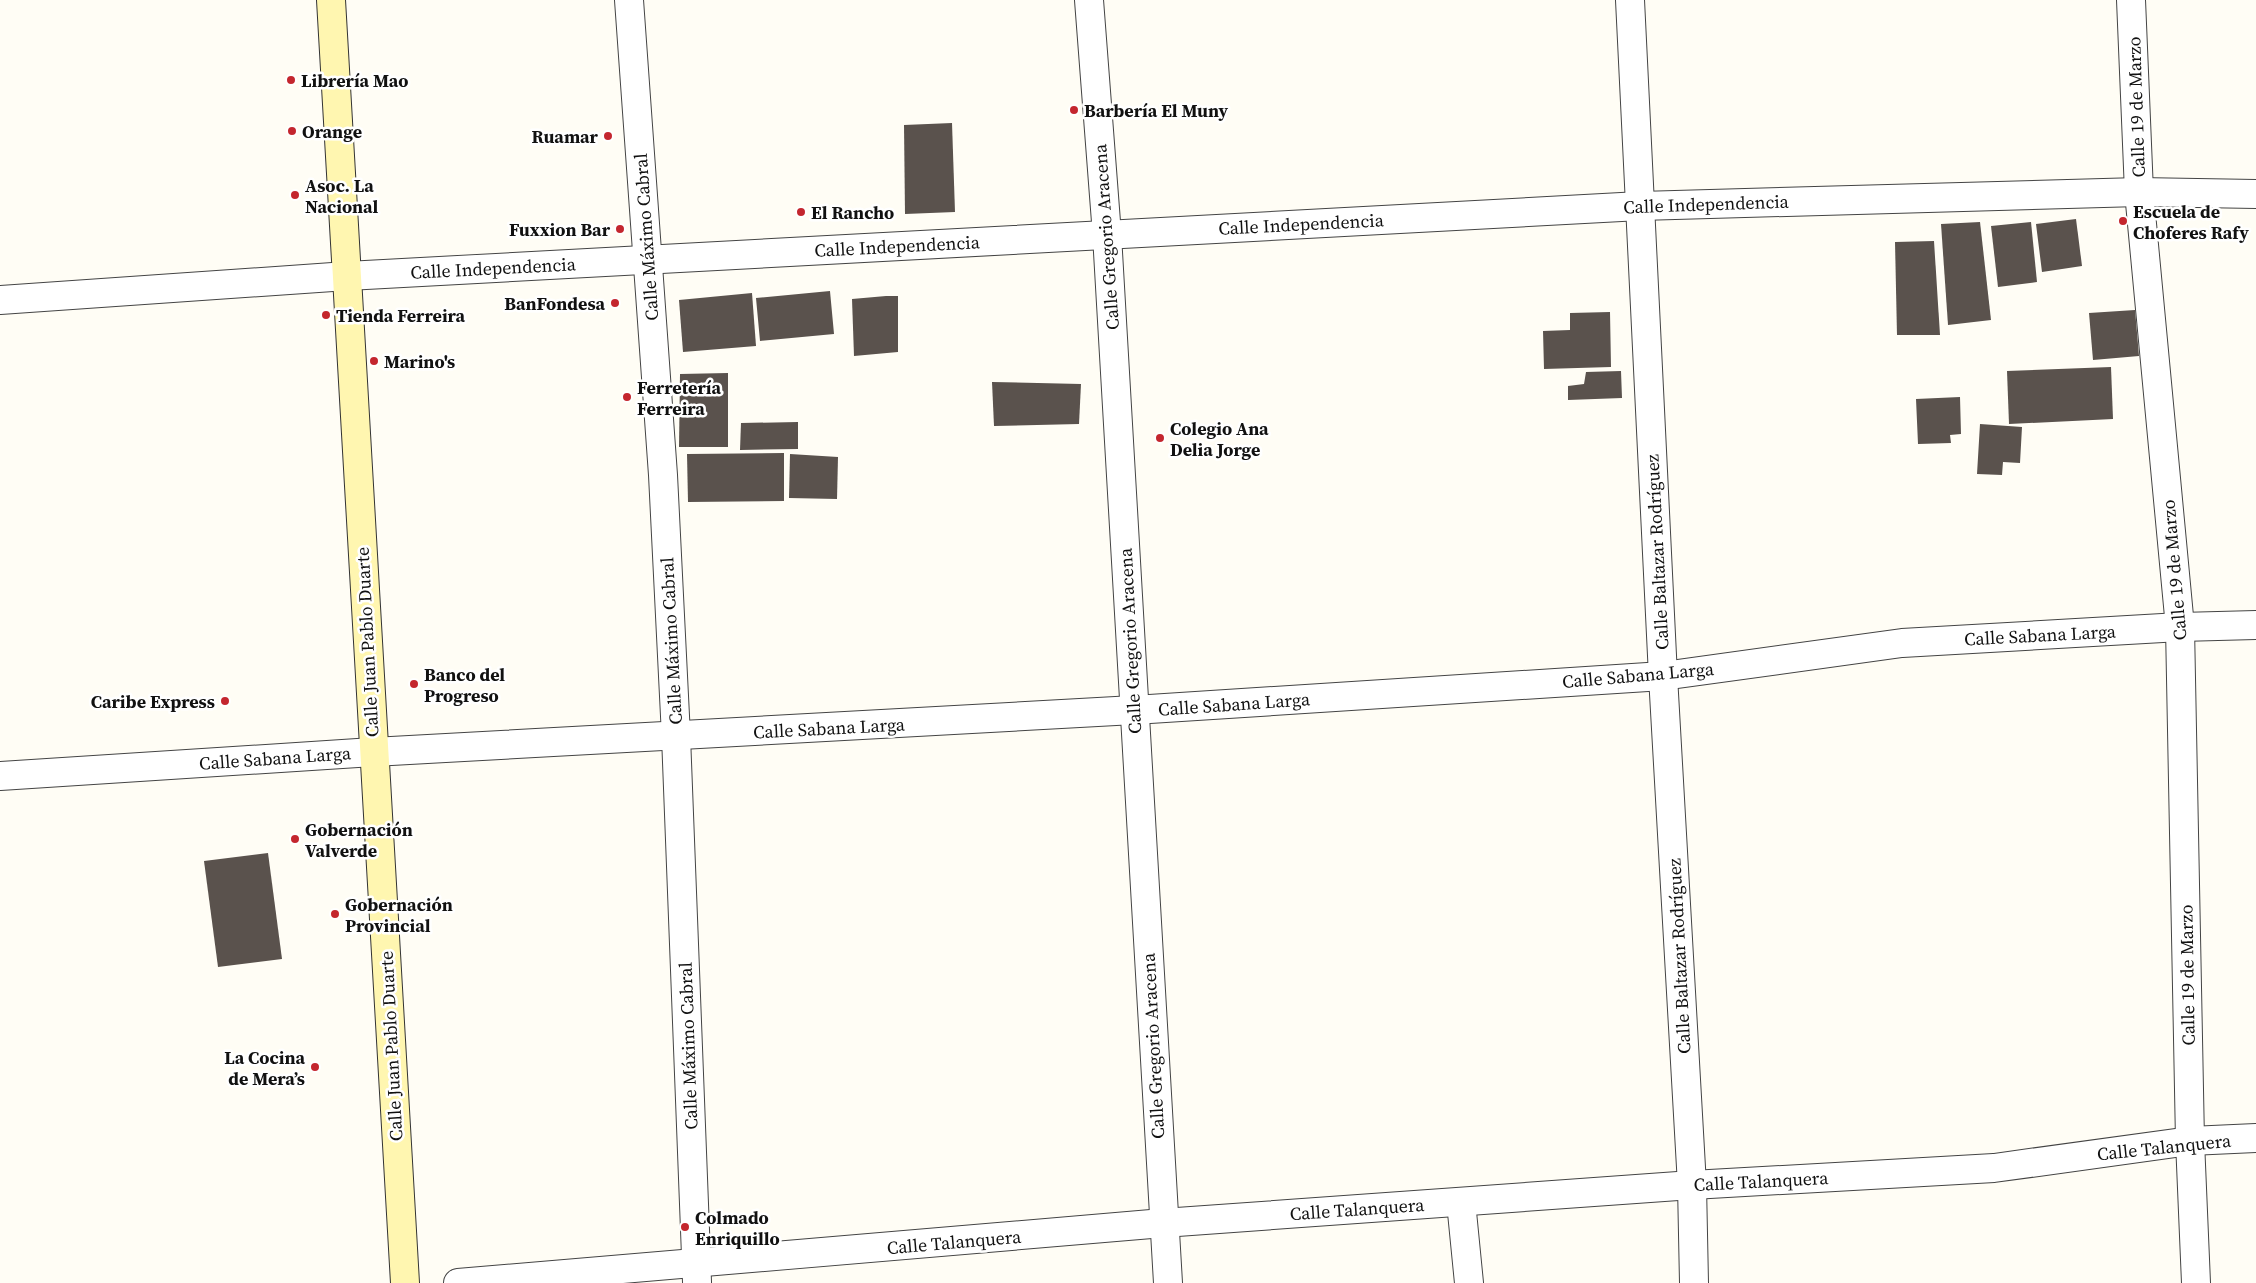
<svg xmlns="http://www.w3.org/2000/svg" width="2256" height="1283" viewBox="0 0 2256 1283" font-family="'Source Serif 4',serif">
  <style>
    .building { fill: #5a524d }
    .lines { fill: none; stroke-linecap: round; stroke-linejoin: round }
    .minor-casing { stroke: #444; stroke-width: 30 }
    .tertiary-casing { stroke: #444; stroke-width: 30 }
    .secondary-casing { stroke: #333; stroke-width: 30 }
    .minor { stroke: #fff; stroke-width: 28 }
    .tertiary { stroke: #fff; stroke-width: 28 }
    .secondary { stroke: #fff6b0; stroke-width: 28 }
    .poi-dot { fill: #c4262e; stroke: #fff; stroke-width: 2 }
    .labels { text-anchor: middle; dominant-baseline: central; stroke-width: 5; stroke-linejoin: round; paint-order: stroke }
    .poi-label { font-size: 18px; font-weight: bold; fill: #111; stroke: #fff; text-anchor: start }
    .street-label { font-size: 18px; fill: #111; stroke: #fff }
  </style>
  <rect width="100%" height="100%" fill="#fffdf5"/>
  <g class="building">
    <path d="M 952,123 L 955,212 L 905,214 L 904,125 Z"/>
    <path d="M 2076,219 L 2082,266 L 2042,272 L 2036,224 Z"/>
    <path d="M 1980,222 L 1991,320 L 1948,325 L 1941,224 Z"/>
    <path d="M 2031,222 L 2037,282 L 1998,287 L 1991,226 Z"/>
    <path d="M 1934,241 L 1940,335 L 1897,335 L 1895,242 Z"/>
    <path d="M 830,291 L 834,334 L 760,341 L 756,298 Z"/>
    <path d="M 752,293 L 756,346 L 683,352 L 679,300 Z"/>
    <path d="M 886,296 L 898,296 L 898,352 L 854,356 L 852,299 Z"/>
    <path d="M 2135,310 L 2139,356 L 2093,360 L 2089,313 Z"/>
    <path d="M 1610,312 L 1611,367 L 1544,369 L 1543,331 L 1570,330 L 1570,313 Z"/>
    <path d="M 2111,367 L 2113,419 L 2009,424 L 2007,371 Z"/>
    <path d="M 1621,371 L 1622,398 L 1568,400 L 1568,386 L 1584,384 L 1586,372 Z"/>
    <path d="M 728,373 L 728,447 L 679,447 L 680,374 Z"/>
    <path d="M 992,382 L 1081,384 L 1079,424 L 994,426 Z"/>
    <path d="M 1960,397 L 1961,434 L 1950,435 L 1951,443 L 1918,444 L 1916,399 Z"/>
    <path d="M 798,422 L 798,449 L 740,450 L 741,423 Z"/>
    <path d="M 1980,424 L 2022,427 L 2020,463 L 2003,462 L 2002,475 L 1977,474 Z"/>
    <path d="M 784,453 L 784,501 L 688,502 L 687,454 Z"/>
    <path d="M 790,454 L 838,457 L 837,499 L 789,498 Z"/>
    <path d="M 268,853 L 282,959 L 218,967 L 204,861 Z"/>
  </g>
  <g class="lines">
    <defs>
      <g id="minor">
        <path d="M 629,0 L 663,475 L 676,736 L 697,1282"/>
        <path d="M 1630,0 L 1663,676 L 1692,1185 L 1694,1283"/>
        <path d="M 2131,0 L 2139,192 L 2180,627 L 2190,1141 L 2196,1283"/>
        <path d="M 0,776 L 373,752 L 1134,710 L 1663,676 L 1902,643 L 2180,627 L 2256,625"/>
        <path d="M 1461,1202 L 1469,1283"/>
        <path d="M 458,1283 L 1163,1223 L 1692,1185 L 1994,1168 L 2190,1141 L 2256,1138"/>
      </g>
      <g id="tertiary">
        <path d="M 1089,0 L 1107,235 L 1168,1283"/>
        <path d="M 0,300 L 347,276 L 1640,206 L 2139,192 L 2256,194"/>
      </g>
      <path id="secondary" d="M 331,0 L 405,1283"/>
    </defs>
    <use href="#minor" class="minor-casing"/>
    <use href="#tertiary" class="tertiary-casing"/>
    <use href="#secondary" class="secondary-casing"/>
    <use href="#minor" class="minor"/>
    <use href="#tertiary" class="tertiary"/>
    <use href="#secondary" class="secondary"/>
  </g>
  <g class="poi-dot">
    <circle cx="291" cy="80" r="5"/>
    <circle cx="1074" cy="110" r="5"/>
    <circle cx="292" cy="131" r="5"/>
    <circle cx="608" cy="136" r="5"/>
    <circle cx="295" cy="195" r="5"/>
    <circle cx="801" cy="212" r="5"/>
    <circle cx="2123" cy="221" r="5"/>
    <circle cx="620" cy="229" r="5"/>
    <circle cx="615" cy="303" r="5"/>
    <circle cx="326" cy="315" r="5"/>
    <circle cx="374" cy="361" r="5"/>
    <circle cx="627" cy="397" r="5"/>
    <circle cx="1160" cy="438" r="5"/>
    <circle cx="414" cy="684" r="5"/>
    <circle cx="225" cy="701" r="5"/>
    <circle cx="295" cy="839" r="5"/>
    <circle cx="335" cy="914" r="5"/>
    <circle cx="315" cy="1067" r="5"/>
    <circle cx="685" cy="1227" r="5"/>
  </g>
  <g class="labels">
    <g class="poi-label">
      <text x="301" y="80">Librería Mao</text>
      <text x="1084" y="110">Barbería El Muny</text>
      <text x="302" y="131">Orange</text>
      <text x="598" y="136" text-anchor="end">Ruamar</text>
      <text x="305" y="185">Asoc. La<tspan x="305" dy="21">Nacional</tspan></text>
      <text x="2133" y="211">Escuela de<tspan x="2133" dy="21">Choferes Rafy</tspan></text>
      <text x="811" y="212">El Rancho</text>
      <text x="610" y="229" text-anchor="end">Fuxxion Bar</text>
      <text x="605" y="303" text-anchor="end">BanFondesa</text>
      <text x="336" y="315">Tienda Ferreira</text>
      <text x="384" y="361">Marino's</text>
      <text x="637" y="387">Ferretería<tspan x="637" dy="21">Ferreira</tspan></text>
      <text x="1170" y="428">Colegio Ana<tspan x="1170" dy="21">Delia Jorge</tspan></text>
      <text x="424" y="674">Banco del<tspan x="424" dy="21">Progreso</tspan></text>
      <text x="215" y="701" text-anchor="end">Caribe Express</text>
      <text x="305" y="829">Gobernación<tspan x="305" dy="21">Valverde</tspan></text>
      <text x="345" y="904">Gobernación<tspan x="345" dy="21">Provincial</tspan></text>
      <text x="305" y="1057" text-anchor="end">La Cocina<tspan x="305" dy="21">de Mera’s</tspan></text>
      <text x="695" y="1217">Colmado<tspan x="695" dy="21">Enriquillo</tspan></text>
    </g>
    <g class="street-label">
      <text transform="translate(2136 107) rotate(-92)">Calle 19 de Marzo</text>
      <text transform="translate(1706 204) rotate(-2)">Calle Independencia</text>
      <text transform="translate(1301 224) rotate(-3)">Calle Independencia</text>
      <text transform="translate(646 237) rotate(-94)">Calle Máximo Cabral</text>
      <text transform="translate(1106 237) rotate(-94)">Calle Gregorio Aracena</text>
      <text transform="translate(897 246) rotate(-3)">Calle Independencia</text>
      <text transform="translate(493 268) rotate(-3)">Calle Independencia</text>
      <text transform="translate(1657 552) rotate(-93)">Calle Baltazar Rodríguez</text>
      <text transform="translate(2174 570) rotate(-95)">Calle 19 de Marzo</text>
      <text transform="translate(2040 635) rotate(-3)">Calle Sabana Larga</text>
      <text transform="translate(671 641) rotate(-93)">Calle Máximo Cabral</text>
      <text transform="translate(1130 641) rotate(-93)">Calle Gregorio Aracena</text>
      <text transform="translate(367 642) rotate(-93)">Calle Juan Pablo Duarte</text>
      <text transform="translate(1638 675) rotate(-5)">Calle Sabana Larga</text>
      <text transform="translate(1234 704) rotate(-4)">Calle Sabana Larga</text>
      <text transform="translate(829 728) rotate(-3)">Calle Sabana Larga</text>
      <text transform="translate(275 758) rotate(-4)">Calle Sabana Larga</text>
      <text transform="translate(1679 956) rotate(-93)">Calle Baltazar Rodríguez</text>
      <text transform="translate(2187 975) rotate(-91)">Calle 19 de Marzo</text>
      <text transform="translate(391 1046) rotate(-93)">Calle Juan Pablo Duarte</text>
      <text transform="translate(688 1046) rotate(-92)">Calle Máximo Cabral</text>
      <text transform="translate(1153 1046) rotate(-93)">Calle Gregorio Aracena</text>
      <text transform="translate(2164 1147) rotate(-6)">Calle Talanquera</text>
      <text transform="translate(1761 1181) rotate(-3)">Calle Talanquera</text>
      <text transform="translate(1357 1209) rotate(-4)">Calle Talanquera</text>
      <text transform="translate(954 1242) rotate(-5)">Calle Talanquera</text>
    </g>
  </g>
</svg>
